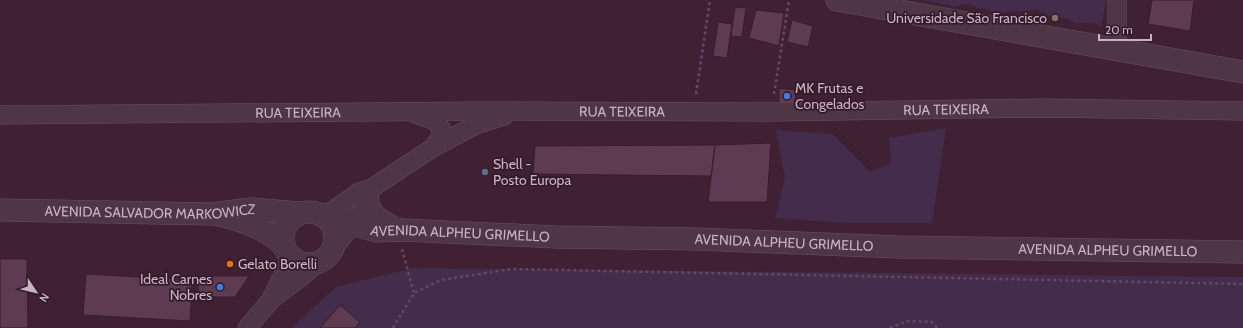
<svg xmlns="http://www.w3.org/2000/svg" width="1243" height="328" viewBox="0 0 1243 328" font-family="Cabin,sans-serif">
	<rect width="100%" height="100%" fill="#402134"/>
	<g fill="#442c4c">
		<polygon points="923,0 1106,0 1101,27 1092,23 1075,23 1068,19 1049,16 1038,10 993,13 988,10 966,4 955,7"/>
		<polygon points="946,128 932,223 846,223 775,218 785,178 776,130 832,134 870,172 891,163 889,138"/>
		<polygon points="414,268 1243,277 1243,328 292,328 336,287"/>
	</g>
	<g fill="#5e3b50" stroke="#361d2c">
		<polygon points="1152,0 1194,0 1190,31 1148,24"/>
		<polygon points="735,7 746,8 742,37 731,36"/>
		<polygon points="756,10 784,13 779,46 749,38"/>
		<polygon points="792,20 813,26 808,47 787,42"/>
		<polygon points="718,22 732,24 727,58 713,56"/>
		<polygon points="779,88 796,90 795,103 779,103"/>
		<polygon points="771,143 767,202 708,202 715,145"/>
		<polygon points="715,145 711,176 533,174 535,146"/>
		<polygon points="0,259 27,259 28,328 0,328"/>
		<polygon points="86,274 192,280 190,321 83,315"/>
		<polygon points="198,276 249,276 235,297 198,297"/>
		<polygon points="340,305 360,322 355,328 320,328"/>
	</g>
	<g fill="none" stroke-linecap="round" stroke-linejoin="round">
		<g stroke="#6a5160" stroke-width="19">
			<g id="minor">
				<polyline points="1117,49 1117,0"/>
				<polyline points="415,114 435,121 441,128 441,135 434,147"/>
				<path id="s1" d="M0,115L479,111L772,112L1043,108L1243,111"/>
				<polyline points="322,214 332,211 359,192 372,188 434,147 476,125 504,116"/>
				<polyline points="334,248 366,207 370,192"/>
				<polyline points="272,297 285,271 290,257"/>
				<polyline points="247,328 271,300 300,278 316,264"/>
			</g>
		</g>
		<g stroke="#6a5160" stroke-width="23">
			<g id="tertiary">
				<polyline points="837,0 1243,72"/>
				<path d="M368,201C369,217 386,223 398,230"/>
				<path id="s2" d="M0,210L212,214L251,209L300,213"/>
				<circle cx="309" cy="238" r="26"/>
				<path d="M219,215C242,220 268,230 284,246"/>
				<path id="s3" d="M327,218L376,231L403,230L556,237L698,239L898,247L1243,252"/>
			</g>
		</g>
		<g stroke="#624963" stroke-width="2.5" stroke-dasharray="3 3" stroke-linecap="butt">
			<polyline points="696,94 710,0"/>
			<polyline points="774,94 789,0"/>
			<polyline points="402,249 414,293"/>
			<polyline points="393,328 414,293 441,280 511,269 1243,284"/>
			<polyline points="890,328 907,321 932,322 937,328"/>
		</g>
		<use href="#minor" stroke="#4f3645" stroke-width="18"/>
		<use href="#tertiary" stroke="#4f3645" stroke-width="22"/>
	</g>
	<circle fill="#8d6e63" stroke="#341b2a" stroke-width="1.5" cx="1055" cy="18" r="4"/>
	<g fill="#3f7fe0" stroke="#341b2a" stroke-width="1.5">
		<circle cx="787" cy="96" r="4"/>
		<circle cx="220" cy="287" r="4"/>
	</g>
	<circle fill="#5c6f8a" stroke="#341b2a" stroke-width="1.5" cx="485" cy="172" r="4"/>
	<circle fill="#e8710a" stroke="#341b2a" stroke-width="1.5" cx="230" cy="264" r="4"/>
	<g text-anchor="middle" stroke-width="3.5" stroke-linejoin="round" paint-order="stroke">
		<g font-size="14" fill="#cab2c0" stroke="#341b2a" text-anchor="start">
			<text x="1047" y="23" text-anchor="end">Universidade São Francisco</text>
			<text x="795" y="93">MK Frutas e<tspan x="795" dy="16">Congelados</tspan></text>
			<text x="493" y="169">Shell -<tspan x="493" dy="16">Posto Europa</tspan></text>
			<text x="238" y="269">Gelato Borelli</text>
			<text x="212" y="284" text-anchor="end">Ideal Carnes<tspan x="212" dy="16">Nobres</tspan></text>
		</g>
		<g font-size="14" fill="#cab2c0" stroke="#341b2a">
			<text dy="5" stroke="none"><textPath href="#s1" startOffset="946">RUA TEIXEIRA</textPath></text>
			<text dy="5" stroke="none"><textPath href="#s1" startOffset="622">RUA TEIXEIRA</textPath></text>
			<text dy="5" stroke="none"><textPath href="#s1" startOffset="298">RUA TEIXEIRA</textPath></text>
			<text dy="5" stroke="none"><textPath href="#s2" startOffset="150">AVENIDA SALVADOR MARKOWICZ</textPath></text>
			<text dy="5" stroke="none"><textPath href="#s3" startOffset="135">AVENIDA ALPHEU GRIMELLO</textPath></text>
			<text dy="5" stroke="none"><textPath href="#s3" startOffset="459">AVENIDA ALPHEU GRIMELLO</textPath></text>
			<text dy="5" stroke="none"><textPath href="#s3" startOffset="783">AVENIDA ALPHEU GRIMELLO</textPath></text>
		</g>
	</g>
	<g transform="translate(36 292) rotate(125)" stroke="#341b2a" stroke-width="3" paint-order="stroke">
	<path d="M0-3L7 15L0 10L-7 15Z" fill="#cab2c0"/>
	<text y="-6" font-size="11" font-weight="bold" text-anchor="middle" fill="#cab2c0">N</text>
	</g>
	<path d="M1099 34v6h52v-6" fill="none" stroke="#cab2c0" stroke-width="2"/>
	<text x="1105" y="34" font-size="12" fill="#cab2c0" stroke="#341b2a" stroke-width="3" paint-order="stroke">20 m</text>
</svg>
